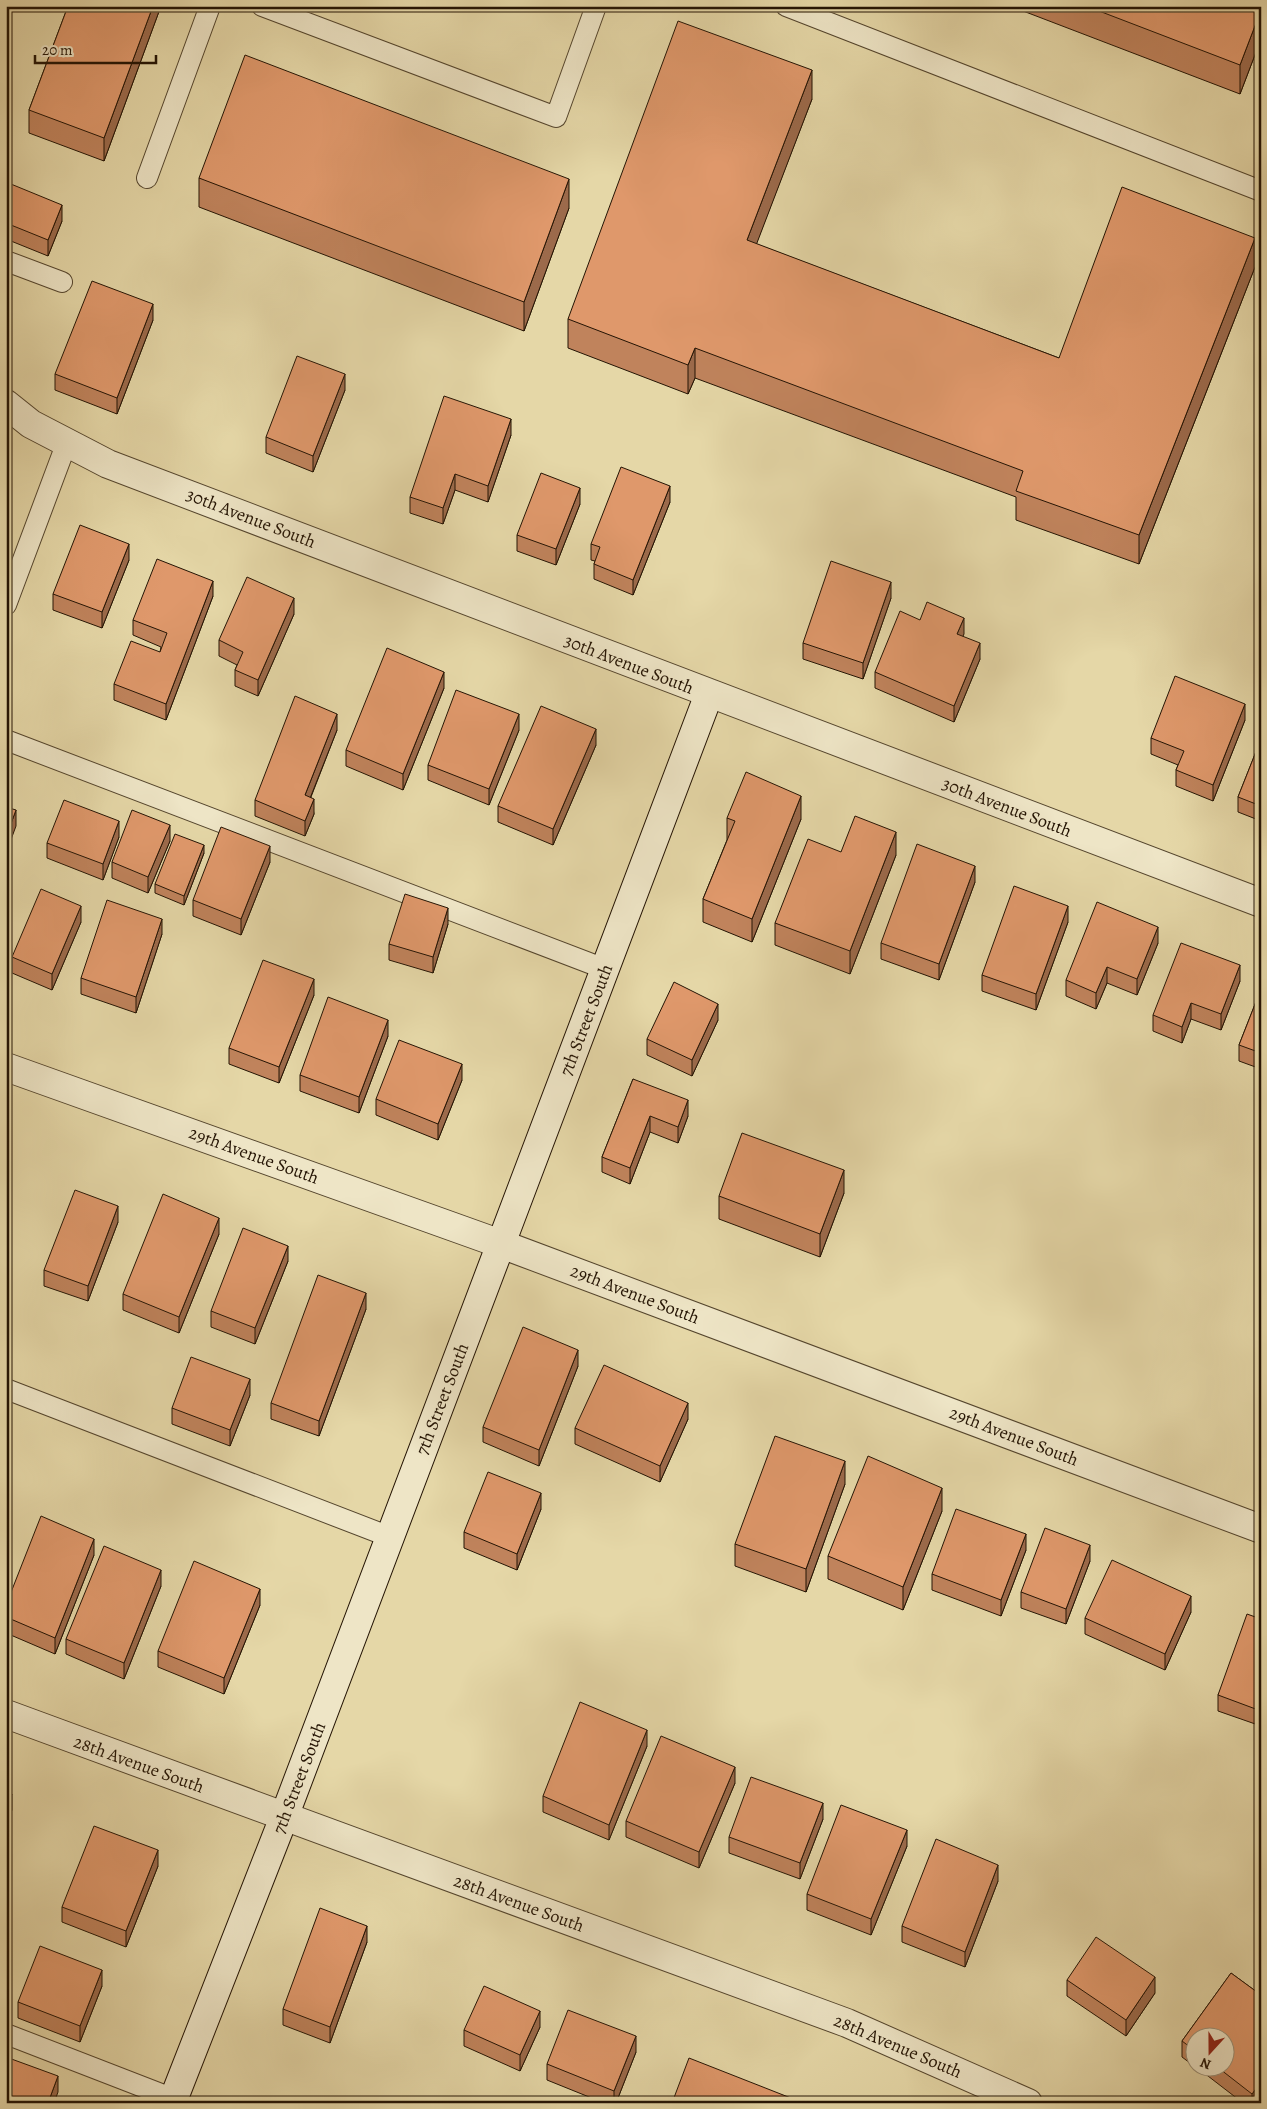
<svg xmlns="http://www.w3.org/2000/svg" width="1267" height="2109" viewBox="0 0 1267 2109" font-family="Alegreya,serif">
	<rect width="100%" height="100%" fill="#e5d7a7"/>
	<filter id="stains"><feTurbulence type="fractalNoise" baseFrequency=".004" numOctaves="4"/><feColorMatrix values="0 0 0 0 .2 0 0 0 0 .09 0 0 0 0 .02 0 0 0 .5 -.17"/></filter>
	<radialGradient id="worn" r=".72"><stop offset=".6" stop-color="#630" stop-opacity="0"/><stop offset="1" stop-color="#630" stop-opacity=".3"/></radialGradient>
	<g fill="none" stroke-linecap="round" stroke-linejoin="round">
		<g stroke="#54452d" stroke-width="22">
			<g id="lane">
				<polyline points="262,6 556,117 596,6"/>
				<polyline points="786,6 1261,191"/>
				<polyline points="147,178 210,6"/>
				<polyline points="6,261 62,282"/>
				<polyline points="6,605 67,442"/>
				<polyline points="6,740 605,969"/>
				<polyline points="6,1389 390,1537"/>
				<polyline points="6,2034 174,2099"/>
			</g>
		</g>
		<g stroke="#54452d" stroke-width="30">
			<g id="street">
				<polyline points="6,404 31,424 108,464 1261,903"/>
				<polyline points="6,1067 501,1244 1261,1529"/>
				<polyline points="6,1714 847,2023 1028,2103"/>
			</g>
		</g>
		<g stroke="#241404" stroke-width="30">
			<polyline id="secondary" points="172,2103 284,1817 709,694"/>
		</g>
		<use href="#lane" stroke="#eee5c6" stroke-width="20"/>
		<use href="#street" stroke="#eee5c6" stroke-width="28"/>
		<use href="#secondary" stroke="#eee5c6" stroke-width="28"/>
	</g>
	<g fill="#c0835c" stroke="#241404">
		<polygon points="68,6 161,6 104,161 29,133 29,110"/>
		<polygon points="1010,6 1261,6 1261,39 1240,94"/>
		<polygon points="812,99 756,244 1059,358 1255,267 1139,564 1016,520 1016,497 695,378 688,394 568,348 568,319"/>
		<polygon points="199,178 569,208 524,331 199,207"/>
		<polygon points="6,182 62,221 48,256 6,239"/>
		<polygon points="153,320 117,414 55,390 55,374"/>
		<polygon points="345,390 313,472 266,453 266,437"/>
		<polygon points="511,435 488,502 455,490 443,524 410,513 410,497"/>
		<polygon points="670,502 633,595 594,579 594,564 595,561 591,560 591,544"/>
		<polygon points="580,504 556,565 517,551 517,535"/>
		<polygon points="129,560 102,628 53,610 53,594"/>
		<polygon points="213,596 166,720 114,700 114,684 160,652 161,647 133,635 133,620"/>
		<polygon points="891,598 863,679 803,659 803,643"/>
		<polygon points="294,614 258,696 235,686 235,670 237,665 219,656 219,640"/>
		<polygon points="920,620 964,634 962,636 980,659 954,722 875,688 875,672"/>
		<polygon points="444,688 403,790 346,766 346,750"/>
		<polygon points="1245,720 1213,801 1176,786 1176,770 1178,765 1151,754 1151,738"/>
		<polygon points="337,730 311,797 314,814 305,836 255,816 255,800"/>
		<polygon points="519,730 489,805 428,780 428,765"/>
		<polygon points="1261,739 1261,821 1238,812 1238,797"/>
		<polygon points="596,745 553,845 498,822 498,806"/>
		<polygon points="727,818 801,819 752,942 703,922 703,899 727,840"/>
		<polygon points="119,837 103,880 47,858 47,843"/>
		<polygon points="170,841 148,893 112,878 112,862"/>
		<polygon points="841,852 896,855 850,974 775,945 775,923"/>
		<polygon points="204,853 184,905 155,893 155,884"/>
		<polygon points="270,862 241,935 193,916 193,900"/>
		<polygon points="975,882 939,980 881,959 881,943"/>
		<polygon points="81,922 52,990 12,973 12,957"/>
		<polygon points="1068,922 1036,1010 982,991 982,975"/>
		<polygon points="448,924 433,973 389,960 389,944"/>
		<polygon points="162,934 136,1013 81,994 81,978"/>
		<polygon points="1158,943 1137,995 1107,983 1096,1009 1066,996 1066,980"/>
		<polygon points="1240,981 1221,1030 1191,1019 1182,1043 1153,1031 1153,1015"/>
		<polygon points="1261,989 1261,1069 1239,1061 1239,1045"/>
		<polygon points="314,995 279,1083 229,1064 229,1048"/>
		<polygon points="718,1020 692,1076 647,1055 647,1039"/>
		<polygon points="388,1036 359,1113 300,1091 300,1075"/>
		<polygon points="633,1079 688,1116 678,1143 650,1132 630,1184 602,1172 602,1157"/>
		<polygon points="462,1080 438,1140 376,1115 376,1099"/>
		<polygon points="844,1193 820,1257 719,1219 719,1196"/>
		<polygon points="118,1222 88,1301 44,1286 44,1270"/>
		<polygon points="219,1234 179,1333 123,1310 123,1294"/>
		<polygon points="288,1261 255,1344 211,1327 211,1311"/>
		<polygon points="366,1309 319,1436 271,1419 271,1403"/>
		<polygon points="578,1366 539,1466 483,1442 483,1427"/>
		<polygon points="250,1395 230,1446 172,1424 172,1408"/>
		<polygon points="688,1419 660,1482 575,1444 575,1428"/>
		<polygon points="845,1484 806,1592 735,1566 735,1544"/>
		<polygon points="541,1509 517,1570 464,1548 464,1532"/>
		<polygon points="942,1511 903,1610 828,1579 828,1556"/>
		<polygon points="1026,1550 1001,1616 932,1590 932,1574"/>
		<polygon points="94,1555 55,1654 6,1633 6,1605"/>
		<polygon points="1090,1561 1066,1624 1021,1608 1021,1592"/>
		<polygon points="161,1586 124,1679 66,1654 66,1639"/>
		<polygon points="260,1605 224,1694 158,1667 158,1651"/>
		<polygon points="1191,1612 1165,1670 1085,1634 1085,1618"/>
		<polygon points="1261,1619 1261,1726 1218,1711 1218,1695"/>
		<polygon points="647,1746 609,1840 543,1812 543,1796"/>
		<polygon points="735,1783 699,1868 626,1837 626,1821"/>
		<polygon points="823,1819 800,1879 729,1853 729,1837"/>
		<polygon points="907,1846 871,1935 807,1910 807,1894"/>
		<polygon points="158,1866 126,1947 62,1922 62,1907"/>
		<polygon points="998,1881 965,1967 902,1942 902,1926"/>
		<polygon points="367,1942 330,2043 283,2025 283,2009"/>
		<polygon points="1231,1973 1261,1995 1261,2098 1258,2103 1243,2103 1195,2066 1224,2066 1224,2036 1194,2036 1194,2066 1182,2057 1182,2041"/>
		<polygon points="1067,1980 1155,1993 1126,2036 1067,1996"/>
		<polygon points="102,1986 80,2042 18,2018 18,2002"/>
		<polygon points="540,2027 520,2071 464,2046 464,2030"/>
		<polygon points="636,2052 616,2103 604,2103 547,2080 547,2064"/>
	</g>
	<g fill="#9c6a4b" stroke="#241404">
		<polygon points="153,6 161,6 104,161 104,138"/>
		<polygon points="1261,10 1261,39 1240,94 1240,65"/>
		<polygon points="812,70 812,99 747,269 747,240"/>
		<polygon points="569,179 569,208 524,331 524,302"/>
		<polygon points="62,205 62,221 48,256 48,240"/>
		<polygon points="1255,238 1255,267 1139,564 1139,535"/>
		<polygon points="153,304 153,320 117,414 117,398"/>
		<polygon points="695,348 695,378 688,394 688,365"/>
		<polygon points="345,374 345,390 313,472 313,456"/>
		<polygon points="511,419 511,435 488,502 488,486"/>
		<polygon points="455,474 455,490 443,524 443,508"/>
		<polygon points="670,486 670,502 633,595 633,580"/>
		<polygon points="580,488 580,504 556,565 556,549"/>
		<polygon points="129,544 129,560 102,628 102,612"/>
		<polygon points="213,581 213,596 166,720 166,704"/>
		<polygon points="891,582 891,598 863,679 863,663"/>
		<polygon points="294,598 294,614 258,696 258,680"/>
		<polygon points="964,618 964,634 957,650 957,634"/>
		<polygon points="980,643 980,659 954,722 954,706"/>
		<polygon points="444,672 444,688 403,790 403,774"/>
		<polygon points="1245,704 1245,720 1213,801 1213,785"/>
		<polygon points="337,714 337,730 305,811 305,795"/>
		<polygon points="519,714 519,730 489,805 489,789"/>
		<polygon points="596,729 596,745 553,845 553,829"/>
		<polygon points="801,796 801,819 752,942 752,919"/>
		<polygon points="314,799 314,814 305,836 305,821"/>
		<polygon points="16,810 16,826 6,853 6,837"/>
		<polygon points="119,821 119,837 103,880 103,864"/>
		<polygon points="170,825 170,841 148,893 148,877"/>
		<polygon points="896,832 896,855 850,974 850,951"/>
		<polygon points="204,845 204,853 184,905 184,896"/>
		<polygon points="270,846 270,862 241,935 241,919"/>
		<polygon points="975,866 975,882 939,980 939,964"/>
		<polygon points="81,906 81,922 52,990 52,974"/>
		<polygon points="1068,906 1068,922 1036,1010 1036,994"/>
		<polygon points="448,908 448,924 433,973 433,957"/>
		<polygon points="162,919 162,934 136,1013 136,997"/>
		<polygon points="1158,927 1158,943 1137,995 1137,979"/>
		<polygon points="1240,965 1240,981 1221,1030 1221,1014"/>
		<polygon points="1107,967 1107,983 1096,1009 1096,993"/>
		<polygon points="314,979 314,995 279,1083 279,1067"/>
		<polygon points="1191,1003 1191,1019 1182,1043 1182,1027"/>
		<polygon points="718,1004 718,1020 692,1076 692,1060"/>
		<polygon points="388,1020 388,1036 359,1113 359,1097"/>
		<polygon points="462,1064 462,1080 438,1140 438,1124"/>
		<polygon points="688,1100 688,1116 678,1143 678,1127"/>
		<polygon points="650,1116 650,1132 630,1184 630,1168"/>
		<polygon points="844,1170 844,1193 820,1257 820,1234"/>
		<polygon points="118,1206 118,1222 88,1301 88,1286"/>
		<polygon points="219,1218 219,1234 179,1333 179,1317"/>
		<polygon points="288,1246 288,1261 255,1344 255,1328"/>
		<polygon points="366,1293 366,1309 319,1436 319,1421"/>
		<polygon points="578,1350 578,1366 539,1466 539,1450"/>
		<polygon points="250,1379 250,1395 230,1446 230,1430"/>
		<polygon points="688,1403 688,1419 660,1482 660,1466"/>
		<polygon points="845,1461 845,1484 806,1592 806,1569"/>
		<polygon points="942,1488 942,1511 903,1610 903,1587"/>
		<polygon points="541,1493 541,1509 517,1570 517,1554"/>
		<polygon points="1026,1534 1026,1550 1001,1616 1001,1600"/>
		<polygon points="94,1539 94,1555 55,1654 55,1638"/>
		<polygon points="1090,1545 1090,1561 1066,1624 1066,1609"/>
		<polygon points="161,1570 161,1586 124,1679 124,1663"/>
		<polygon points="260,1589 260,1605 224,1694 224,1678"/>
		<polygon points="1191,1596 1191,1612 1165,1670 1165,1654"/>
		<polygon points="647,1730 647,1746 609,1840 609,1825"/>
		<polygon points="735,1767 735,1783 699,1868 699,1852"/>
		<polygon points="12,1794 12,1810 6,1825 6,1809"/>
		<polygon points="823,1803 823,1819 800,1879 800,1863"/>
		<polygon points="907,1830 907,1846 871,1935 871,1919"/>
		<polygon points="158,1850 158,1866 126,1947 126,1931"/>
		<polygon points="998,1865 998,1881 965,1967 965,1952"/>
		<polygon points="367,1926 367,1942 330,2043 330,2027"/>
		<polygon points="102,1970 102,1986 80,2042 80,2026"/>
		<polygon points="1155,1977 1155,1993 1126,2036 1126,2020"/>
		<polygon points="540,2011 540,2027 520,2071 520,2055"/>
		<polygon points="636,2036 636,2052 616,2103 614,2103 614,2091"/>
		<polygon points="58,2076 58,2092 54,2103 48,2103"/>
		<polygon points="1261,2082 1261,2098 1258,2103 1252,2103 1252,2094"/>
	</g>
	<g fill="#df986b" stroke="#241404">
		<polygon points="68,6 153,6 104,138 29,110"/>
		<polygon points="1086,6 1261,6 1261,10 1240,65"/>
		<polygon points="678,21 812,70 747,240 1059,358 1122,187 1255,238 1139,535 1016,491 1023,471 695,348 688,365 568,319"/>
		<polygon points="245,55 569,179 524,302 199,178"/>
		<polygon points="6,182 62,205 48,240 6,223"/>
		<polygon points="92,281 153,304 117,398 55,374"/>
		<polygon points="297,356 345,374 313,456 266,437"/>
		<polygon points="444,396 511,419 488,486 455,474 443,508 410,497"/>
		<polygon points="621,467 670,486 633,580 594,564 600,547 591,544"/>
		<polygon points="541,473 580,488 556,549 517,535"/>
		<polygon points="80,525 129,544 102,612 53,594"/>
		<polygon points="157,559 213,581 166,704 114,684 131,641 160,652 167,633 133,620"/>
		<polygon points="831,561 891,582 863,663 803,643"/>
		<polygon points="247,577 294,598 258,680 235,670 243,652 219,640"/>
		<polygon points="927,602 964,618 957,634 980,643 954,706 875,672 900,611 920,620"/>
		<polygon points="387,648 444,672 403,774 346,750"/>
		<polygon points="1175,676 1245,704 1213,785 1176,770 1184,751 1151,738"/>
		<polygon points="456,690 519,714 489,789 428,765"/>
		<polygon points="295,696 337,714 305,795 314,799 305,821 255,800"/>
		<polygon points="541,706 596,729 553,829 498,806"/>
		<polygon points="1261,739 1261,806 1238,797"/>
		<polygon points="746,772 801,796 752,919 703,899 735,821 727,818"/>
		<polygon points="64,800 119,821 103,864 47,843"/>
		<polygon points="6,807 16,810 6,837"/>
		<polygon points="132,810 170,825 148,877 112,862"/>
		<polygon points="855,816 896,832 850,951 775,923 808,839 841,852"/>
		<polygon points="221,827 270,846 241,919 193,900"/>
		<polygon points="175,834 204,845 184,896 155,884"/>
		<polygon points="917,844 975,866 939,964 881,943"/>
		<polygon points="1014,886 1068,906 1036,994 982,975"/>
		<polygon points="41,889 81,906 52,974 12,957"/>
		<polygon points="405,894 448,908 433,957 389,944"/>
		<polygon points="107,900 162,919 136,997 81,978"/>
		<polygon points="1097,902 1158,927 1137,979 1107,967 1096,993 1066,980"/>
		<polygon points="1181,943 1240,965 1221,1014 1191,1003 1182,1027 1153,1015"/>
		<polygon points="263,960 314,979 279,1067 229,1048"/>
		<polygon points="674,982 718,1004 692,1060 647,1039"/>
		<polygon points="1261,989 1261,1053 1239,1045"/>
		<polygon points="328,997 388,1020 359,1097 300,1075"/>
		<polygon points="399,1040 462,1064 438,1124 376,1099"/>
		<polygon points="633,1079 688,1100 678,1127 650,1116 630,1168 602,1157"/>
		<polygon points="742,1133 844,1170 820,1234 719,1196"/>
		<polygon points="75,1190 118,1206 88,1286 44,1270"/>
		<polygon points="163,1194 219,1218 179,1317 123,1294"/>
		<polygon points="243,1228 288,1246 255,1328 211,1311"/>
		<polygon points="318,1275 366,1293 319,1421 271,1403"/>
		<polygon points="523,1327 578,1350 539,1450 483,1427"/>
		<polygon points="191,1357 250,1379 230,1430 172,1408"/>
		<polygon points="604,1365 688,1403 660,1466 575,1428"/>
		<polygon points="775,1436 845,1461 806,1569 735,1544"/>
		<polygon points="868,1456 942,1488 903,1587 828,1556"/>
		<polygon points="488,1472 541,1493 517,1554 464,1532"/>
		<polygon points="956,1509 1026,1534 1001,1600 932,1574"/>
		<polygon points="41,1516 94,1539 55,1638 6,1617 6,1605"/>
		<polygon points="1045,1528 1090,1545 1066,1609 1021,1592"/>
		<polygon points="104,1546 161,1570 124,1663 66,1639"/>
		<polygon points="1112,1560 1191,1596 1165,1654 1085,1618"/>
		<polygon points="194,1561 260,1589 224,1678 158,1651"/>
		<polygon points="1247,1614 1261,1619 1261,1711 1218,1695"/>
		<polygon points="580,1702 647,1730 609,1825 543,1796"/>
		<polygon points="661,1736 735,1767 699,1852 626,1821"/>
		<polygon points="751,1777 823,1803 800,1863 729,1837"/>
		<polygon points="6,1791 12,1794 6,1809"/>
		<polygon points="841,1805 907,1830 871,1919 807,1894"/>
		<polygon points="94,1826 158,1850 126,1931 62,1907"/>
		<polygon points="936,1839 998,1865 965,1952 902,1926"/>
		<polygon points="320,1908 367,1926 330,2027 283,2009"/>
		<polygon points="1096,1937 1155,1977 1126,2020 1067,1980"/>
		<polygon points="40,1946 102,1970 80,2026 18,2002"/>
		<polygon points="1231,1973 1261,1995 1261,2082 1252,2094 1216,2066 1224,2066 1224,2036 1194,2036 1194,2050 1182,2041"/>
		<polygon points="484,1986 540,2011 520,2055 464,2030"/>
		<polygon points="568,2010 636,2036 614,2091 547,2064"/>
		<polygon points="6,2057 58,2076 48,2103 6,2103"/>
		<polygon points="689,2058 801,2102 801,2103 672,2103"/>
	</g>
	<g text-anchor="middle" stroke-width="4" stroke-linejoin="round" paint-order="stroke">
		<g font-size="18" fill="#241404" stroke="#eee5c6">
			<text transform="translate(251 518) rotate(21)" y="6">30th Avenue South</text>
			<text transform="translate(629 664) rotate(21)" y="6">30th Avenue South</text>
			<text transform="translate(1007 807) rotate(21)" y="6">30th Avenue South</text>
			<text transform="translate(586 1020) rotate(-69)" y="6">7th Street South</text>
			<text transform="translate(254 1155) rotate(20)" y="6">29th Avenue South</text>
			<text transform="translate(635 1294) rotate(21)" y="6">29th Avenue South</text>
			<text transform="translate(442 1399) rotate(-69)" y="6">7th Street South</text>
			<text transform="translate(1014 1436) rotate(21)" y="6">29th Avenue South</text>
			<text transform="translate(139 1764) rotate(20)" y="6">28th Avenue South</text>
			<text transform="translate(299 1778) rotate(-69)" y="6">7th Street South</text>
			<text transform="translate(519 1903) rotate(20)" y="6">28th Avenue South</text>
			<text transform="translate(898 2046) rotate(23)" y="6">28th Avenue South</text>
		</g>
	</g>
	<rect width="1267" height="2109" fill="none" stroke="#e5d7a7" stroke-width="25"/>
	<rect x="8" y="8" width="1252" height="2094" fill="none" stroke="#241404" stroke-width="2.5"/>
	<rect x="12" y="12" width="1242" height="2084" fill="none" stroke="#241404"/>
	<g transform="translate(1210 2052) rotate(201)"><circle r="24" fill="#eee5c6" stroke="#9d9178"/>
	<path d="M0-4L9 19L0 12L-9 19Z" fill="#8f2418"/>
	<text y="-8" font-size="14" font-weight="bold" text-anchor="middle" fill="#241404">N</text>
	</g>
	<path d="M35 55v8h121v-8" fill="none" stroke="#241404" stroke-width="2.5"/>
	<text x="42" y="55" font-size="15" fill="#241404" stroke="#eee5c6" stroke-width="4" paint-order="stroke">20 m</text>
	<rect width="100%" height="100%" filter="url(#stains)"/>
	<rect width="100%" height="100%" fill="url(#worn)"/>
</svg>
